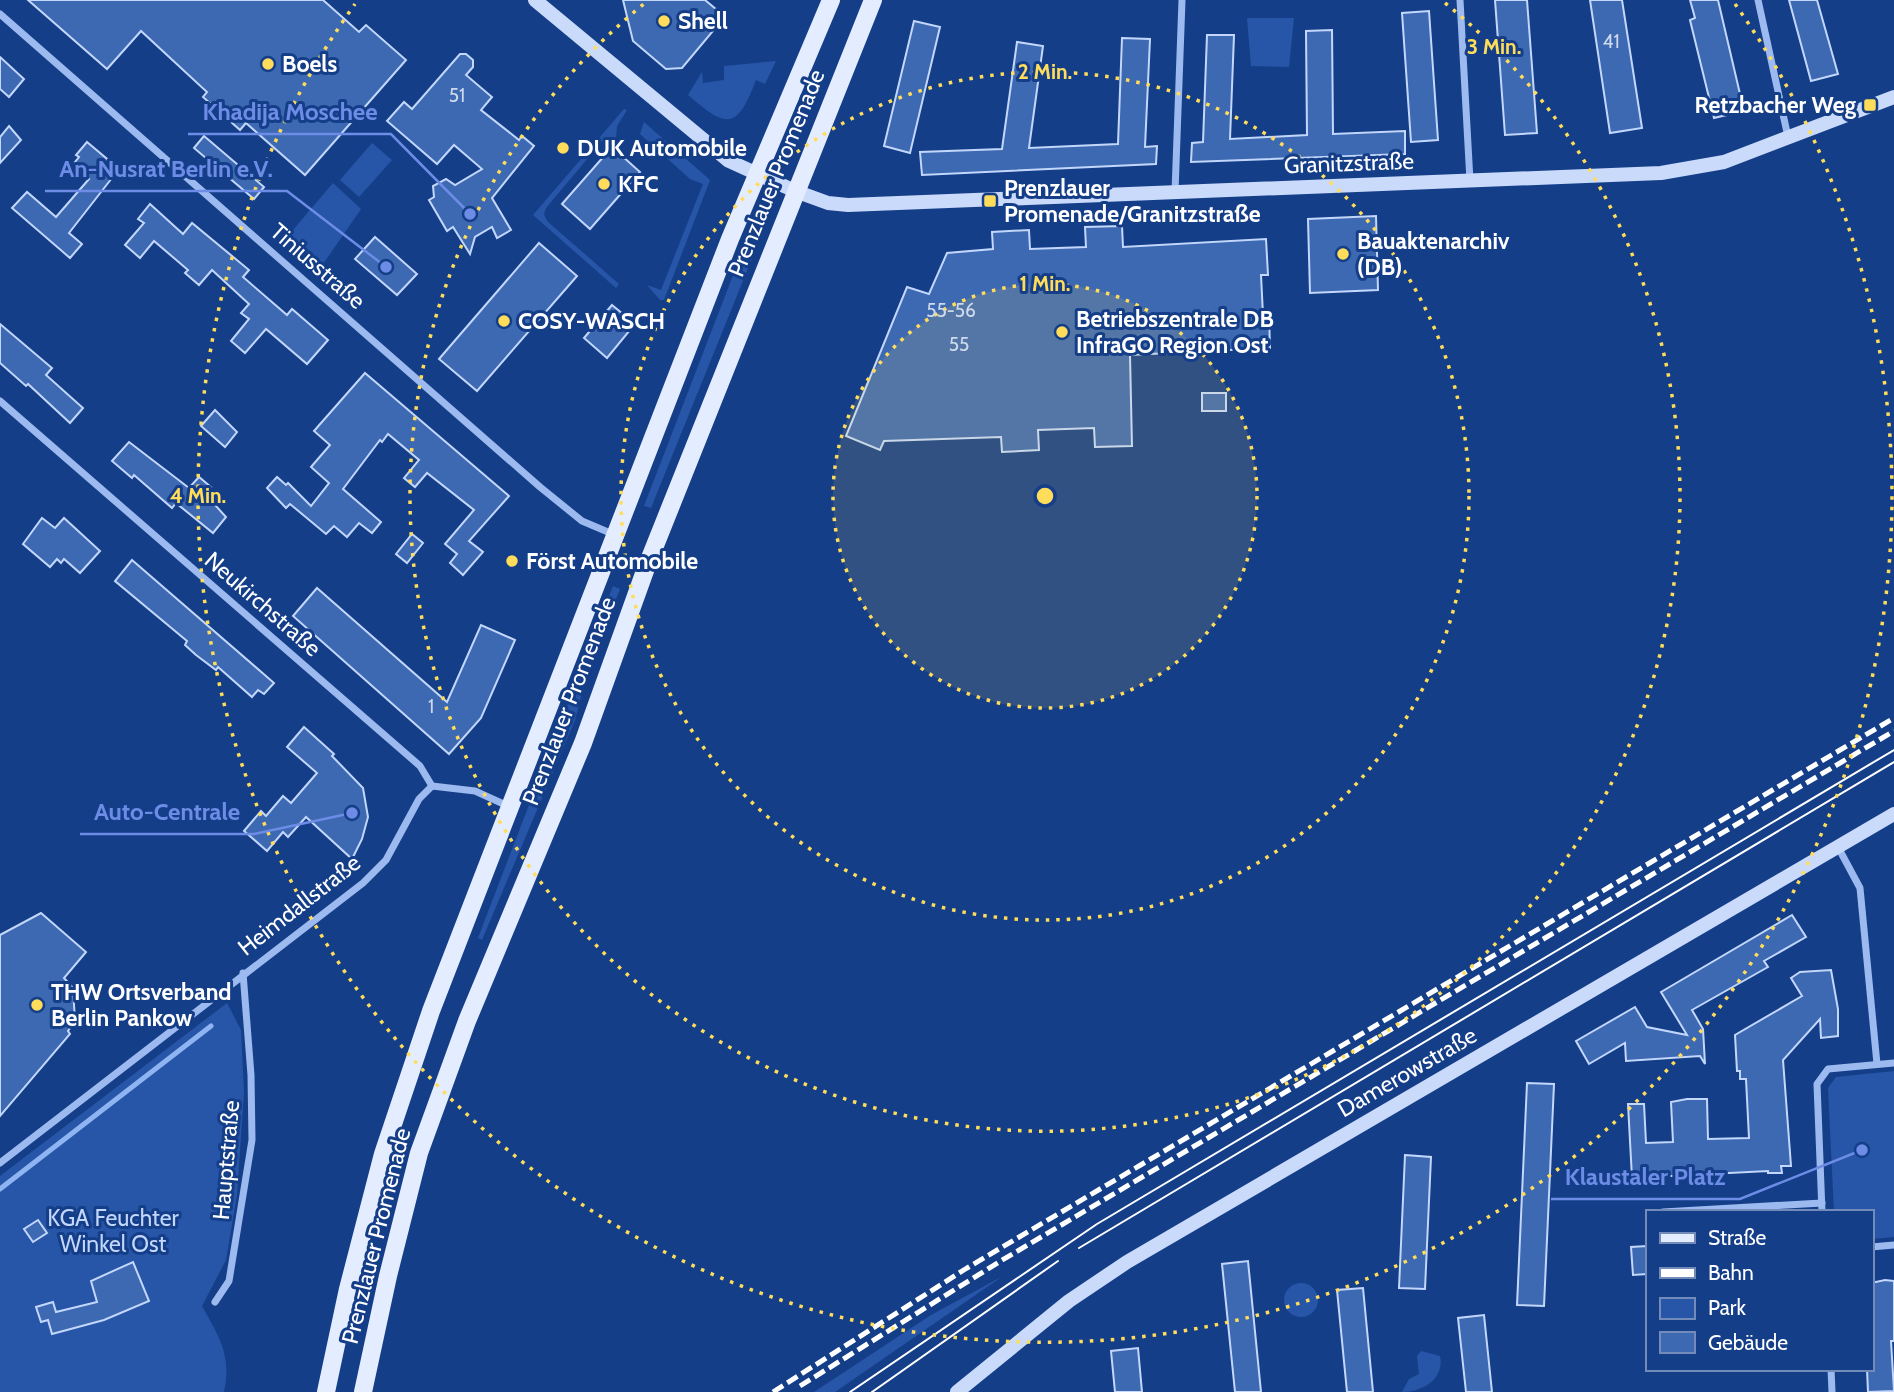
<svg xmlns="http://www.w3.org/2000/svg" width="1894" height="1392" viewBox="0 0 1894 1392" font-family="Cabin,sans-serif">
	<rect width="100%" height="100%" fill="#153e89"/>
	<g fill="#2756a8">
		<polygon points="1247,18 1294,18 1289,67 1251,66"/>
		<path d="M776,61L765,84L756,80C737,130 727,129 688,95L702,72L703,83L724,80V66Z"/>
		<polygon points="624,109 627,110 617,126 616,138 607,137 603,140 546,208 544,214 547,221 619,284 616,288 533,215"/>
		<polygon points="644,122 710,180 664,300 660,300 647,285 661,290 703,184 690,179 640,134"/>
		<polygon points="372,143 392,160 359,197 340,180"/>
		<polygon points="333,183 361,209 321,267 287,237"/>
		<polygon points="742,252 753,256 651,508 644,506"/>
		<polygon points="613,586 620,589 588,670 575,720 482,940 478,938"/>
		<path d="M227,1003L241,1030L244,1092L237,1195L226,1260L202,1306C219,1337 232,1355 224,1392H0V1176Z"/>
		<polygon points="1894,1071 1894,1237 1871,1239 1871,1212 1834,1212 1828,1088 1836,1077"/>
		<polygon points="1003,1276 835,1392 814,1392 931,1315"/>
		<circle cx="1301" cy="1300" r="17"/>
		<path d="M1421,1351L1440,1356C1445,1379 1422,1392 1402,1392L1409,1379L1419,1374L1417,1356Z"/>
	</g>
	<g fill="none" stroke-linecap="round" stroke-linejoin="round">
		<polyline stroke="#8eb4f2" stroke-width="5" points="0,1189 211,1026"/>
	</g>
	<g fill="#3d68b2" stroke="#c2d7fb" stroke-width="2">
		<polygon points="28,0 323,0 359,32 366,25 406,60 305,175 246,123 240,130 203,97 207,92 141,31 107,69"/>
		<polygon points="623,0 705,0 717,10 718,25 682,68 666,69 633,41"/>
		<polygon points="1495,0 1527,0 1537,133 1505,135"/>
		<polygon points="1590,0 1622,0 1642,128 1610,133"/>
		<polygon points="1690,0 1718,0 1744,111 1714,118 1690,20 1695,18"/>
		<polygon points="1789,0 1817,0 1838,74 1811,81"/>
		<polygon points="1429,11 1438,140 1411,142 1402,13"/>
		<polygon points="914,21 940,27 910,153 884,146"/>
		<polygon points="1332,30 1333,134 1405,131 1405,154 1191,162 1192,143 1203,142 1207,35 1234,35 1230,139 1307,135 1306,31"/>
		<polygon points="1122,38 1150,39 1145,147 1157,146 1156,164 922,175 920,152 1002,149 1017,42 1043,46 1029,148 1118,144"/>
		<polygon points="460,54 466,54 473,60 473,67 466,75 492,97 481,110 519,140 522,136 534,146 492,198 511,230 497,238 492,227 475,237 470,254 453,227 447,231 429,200 434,197 433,186 446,179 455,185 482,169 454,145 437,164 387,121 404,102 412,109"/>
		<polygon points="0,57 24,79 9,97 0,89"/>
		<polygon points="9,126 21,140 0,163 0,137"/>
		<polygon points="204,136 264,187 254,199 194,148"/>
		<polygon points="87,142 119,169 69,233 82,244 70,258 12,208 27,192 56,217 89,179 82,173 85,170 75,162 79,157 76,155"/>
		<polygon points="612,147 640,172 590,229 562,204"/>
		<polygon points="150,204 183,234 192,223 249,270 243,277 287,315 292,309 328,340 307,364 266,329 245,353 231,341 249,319 241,313 249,304 212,270 199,285 185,273 188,270 154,241 140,258 125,245 144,223 138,219"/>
		<polygon points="1376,216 1378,290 1310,293 1308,219"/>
		<polygon points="1122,226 1123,247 1266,239 1268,275 1261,275 1263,315 1269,314 1270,348 1130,355 1132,446 1095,447 1094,428 1038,430 1039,450 1002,452 1001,437 884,441 880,450 846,436 907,287 929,294 947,253 993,249 992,232 1029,230 1030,249 1086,247 1085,227"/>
		<polygon points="375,237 417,274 397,295 355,259"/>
		<polygon points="539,243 577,276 477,391 439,359"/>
		<polygon points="612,305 635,324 607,358 584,338"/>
		<polygon points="0,324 52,368 46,375 83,408 70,423 28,384 26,386 0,363"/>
		<polygon points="365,373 509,496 469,541 483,552 463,575 450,563 457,554 445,544 474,510 427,473 415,487 404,478 419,460 388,434 382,442 380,440 343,489 381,522 372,533 359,523 347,537 334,526 326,534 290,504 286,508 267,488 277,477 286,485 288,483 311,506 329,483 311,467 330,445 314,431"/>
		<rect x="1202" y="393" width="24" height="18"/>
		<polygon points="215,410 237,432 225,447 201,426"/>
		<polygon points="129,442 189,488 199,477 211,487 205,494 226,517 213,533 176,503 172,508 134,475 132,478 112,461"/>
		<polygon points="42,518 55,528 64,518 100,551 80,573 64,559 61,563 57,559 50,567 23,544"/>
		<polygon points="412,534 423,543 407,563 396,554"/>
		<polygon points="132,560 274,683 264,694 258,690 252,697 218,667 216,670 196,655 185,645 187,641 115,581"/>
		<polygon points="317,588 447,702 481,625 515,640 481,718 449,754 293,616"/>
		<polygon points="304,727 334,754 332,756 363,788 368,817 362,839 352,859 306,817 288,837 283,832 267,851 244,831 261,811 266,816 283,796 291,803 317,773 287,747"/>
		<polygon points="41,913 86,952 64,978 73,988 75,1021 68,1031 70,1034 0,1116 0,935"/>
		<polygon points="1792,915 1806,937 1764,961 1768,967 1692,1010 1703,1029 1705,1064 1700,1056 1626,1061 1625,1043 1589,1064 1576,1041 1635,1007 1647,1027 1687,1035 1661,992"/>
		<polygon points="1831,970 1838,1009 1838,1036 1821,1038 1820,1019 1783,1060 1791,1166 1781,1166 1782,1173 1768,1173 1768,1171 1632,1178 1628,1104 1644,1104 1646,1143 1673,1142 1671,1102 1687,1099 1707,1099 1708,1139 1749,1138 1746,1079 1740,1079 1740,1071 1737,1071 1735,1035 1802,996 1791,978 1800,972"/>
		<polygon points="1527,1083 1554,1084 1544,1306 1517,1305"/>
		<polygon points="1405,1155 1431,1157 1425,1289 1399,1288"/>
		<polygon points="38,1220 47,1233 33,1242 24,1229"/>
		<polygon points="1647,1246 1647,1274 1633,1275 1631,1247"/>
		<polygon points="1248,1261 1261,1392 1235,1392 1222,1264"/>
		<polygon points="133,1262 149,1301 104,1320 52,1334 48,1320 41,1322 36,1307 53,1302 56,1312 97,1302 91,1281"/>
		<polygon points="1885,1280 1894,1281 1894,1341 1891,1341 1894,1391 1868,1392 1867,1369 1871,1369 1871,1283"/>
		<polygon points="1363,1288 1373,1392 1347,1392 1337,1290"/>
		<polygon points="1484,1315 1492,1392 1466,1392 1458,1318"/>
		<polygon points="1138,1348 1142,1392 1115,1392 1111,1351"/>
	</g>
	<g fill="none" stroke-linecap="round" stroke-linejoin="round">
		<g stroke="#9cbaef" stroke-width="7">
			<polyline points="1460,0 1470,181"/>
			<polyline points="1758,0 1788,137"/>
			<polyline points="0,14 540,487 582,521 615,535"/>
			<polyline points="1175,192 1182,0"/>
			<polyline points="0,401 420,766 432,786"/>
			<polyline points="432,786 475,791 508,806"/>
			<polyline points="1838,847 1860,888 1877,1064"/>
			<polyline points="0,1163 363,883 386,860 419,799 432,786"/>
			<polyline points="1663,1212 1822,1203"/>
			<polyline points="1822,1212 1817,1084 1828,1069 1894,1063"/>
			<polyline points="1871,1247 1894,1245"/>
			<polyline points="215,1302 229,1281 252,1140 251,1075 243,973"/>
			<polyline points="1831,1369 1832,1392"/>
		</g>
		<g stroke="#c9dafa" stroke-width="14">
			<polyline points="535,0 729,161 795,191 828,203 848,205 1661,173 1724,162 1894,97"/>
			<polyline points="957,1392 1069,1301 1127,1262 1894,814"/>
		</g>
		<g stroke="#e4ecff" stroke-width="18">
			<polyline points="326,1392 348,1289 383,1154 431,1011 730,239 831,0"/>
			<polyline points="363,1392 388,1276 419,1153 467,1021 583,743 646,568 873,0"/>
		</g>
		<g stroke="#fff" stroke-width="2">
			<polyline points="1079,1248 1894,762"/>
			<polyline points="850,1392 1097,1224 1894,750"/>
			<polyline points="872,1392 1058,1261"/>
		</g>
		<g stroke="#fff" stroke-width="5" stroke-dasharray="12 5" stroke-linecap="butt">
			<polyline points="800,1386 999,1262 1894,731"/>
			<polyline points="773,1392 967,1268 1894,718"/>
		</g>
	</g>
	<circle cx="1045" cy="496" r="212" fill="#ffdd5a" fill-opacity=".12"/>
	<g fill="none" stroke="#ffdd5a" stroke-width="3.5" stroke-dasharray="3.5 7">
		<circle cx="1045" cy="496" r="212"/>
		<circle cx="1045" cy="496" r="424"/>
		<path d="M1445 3A635 635 0 1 1 645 3"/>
		<path d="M1735 4A847 847 0 1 1 355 4"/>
	</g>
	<g fill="#ffdd5a" stroke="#153e89" stroke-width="2.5">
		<circle cx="664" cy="21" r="7"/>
		<circle cx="268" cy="64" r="7"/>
		<rect x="1863" y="98" width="14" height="14" rx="3.5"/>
		<circle cx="563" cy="148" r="7"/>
		<circle cx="604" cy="184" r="7"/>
		<rect x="983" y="194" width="14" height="14" rx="3.5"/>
		<circle cx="1343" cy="254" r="7"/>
		<circle cx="504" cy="321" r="7"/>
		<circle cx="1062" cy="332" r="7"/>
		<circle cx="512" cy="561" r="7"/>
		<circle cx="37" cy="1005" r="7"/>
	</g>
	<g text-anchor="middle" stroke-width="6" stroke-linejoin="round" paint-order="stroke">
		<g font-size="19" fill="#ced9ec">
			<text x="1611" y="48">41</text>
			<text x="457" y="102">51</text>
			<text x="951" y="317">55-56</text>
			<text x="959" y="351">55</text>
			<text x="431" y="713">1</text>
		</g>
		<g font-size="23" font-weight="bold" fill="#fff" stroke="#153e89" text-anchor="start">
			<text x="678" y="29">Shell</text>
			<text x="282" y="72">Boels</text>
			<text x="1856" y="113" text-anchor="end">Retzbacher Weg</text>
			<text x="577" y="156">DUK Automobile</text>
			<text x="618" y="192">KFC</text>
			<text x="1004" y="196">Prenzlauer<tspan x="1004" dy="26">Promenade/Granitzstraße</tspan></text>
			<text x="1357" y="249">Bauaktenarchiv<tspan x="1357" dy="26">(DB)</tspan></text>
			<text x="1076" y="327">Betriebszentrale DB<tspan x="1076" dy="26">InfraGO Region Ost</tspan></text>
			<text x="518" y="329">COSY-WASCH</text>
			<text x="526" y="569">Först Automobile</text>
			<text x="51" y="1000">THW Ortsverband<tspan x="51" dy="26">Berlin Pankow</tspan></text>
		</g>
		<g font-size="23" fill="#fff" stroke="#153e89">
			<text transform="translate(1349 163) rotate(-2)" y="8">Granitzstraße</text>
			<text transform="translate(776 173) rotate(-68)" y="8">Prenzlauer Promenade</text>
			<text transform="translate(318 266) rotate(41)" y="8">Tiniusstraße</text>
			<text transform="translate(263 604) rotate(41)" y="8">Neukirchstraße</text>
			<text transform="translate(569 701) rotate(-69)" y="8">Prenzlauer Promenade</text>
			<text transform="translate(299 905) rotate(-38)" y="8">Heimdallstraße</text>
			<text transform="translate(1407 1072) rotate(-30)" y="8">Damerowstraße</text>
			<text transform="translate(226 1160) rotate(-85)" y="8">Hauptstraße</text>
			<text transform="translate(376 1236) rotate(-76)" y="8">Prenzlauer Promenade</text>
		</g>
		<g font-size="23" fill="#c2d7fb" stroke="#153e89">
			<text x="113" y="1226">KGA Feuchter<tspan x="113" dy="26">Winkel Ost</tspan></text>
		</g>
	</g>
	<circle cx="1045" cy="496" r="10" fill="#ffdd5a" stroke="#153e89" stroke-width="3.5"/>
	<g font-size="21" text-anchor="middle" font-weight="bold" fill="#ffdd5a" stroke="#153e89" stroke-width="6" stroke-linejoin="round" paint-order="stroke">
		<text x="1494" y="54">3 Min.</text>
		<text x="1045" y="79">2 Min.</text>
		<text x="1045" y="291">1 Min.</text>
		<text x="198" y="503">4 Min.</text>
	</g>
	<path fill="none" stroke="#6c8ce6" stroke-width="2.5" d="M470 214L391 134H188M386 267L287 191H45M352 813L254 834H80M1862 1150L1740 1199H1551"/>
	<g fill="#6c8ce6" stroke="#153e89" stroke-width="2.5">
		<circle cx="470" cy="214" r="7"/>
		<circle cx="386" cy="267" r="7"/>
		<circle cx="352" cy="813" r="7"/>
		<circle cx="1862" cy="1150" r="7"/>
	</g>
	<g font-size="24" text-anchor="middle" font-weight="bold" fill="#6c8ce6" stroke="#153e89" stroke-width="6" stroke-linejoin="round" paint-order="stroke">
		<text x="290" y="120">Khadija Moschee</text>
		<text x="166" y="177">An-Nusrat Berlin e.V.</text>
		<text x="167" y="820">Auto-Centrale</text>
		<text x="1645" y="1185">Klaustaler Platz</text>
	</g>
	<rect x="1646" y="1210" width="228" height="161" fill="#153e89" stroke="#738bb8" stroke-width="2"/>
	<rect x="1660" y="1233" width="35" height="10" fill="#e4ecff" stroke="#738bb8" stroke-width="2"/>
	<text x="1708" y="1245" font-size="21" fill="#ffffff">Straße</text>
	<rect x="1660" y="1268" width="35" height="10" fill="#ffffff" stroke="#738bb8" stroke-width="2"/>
	<text x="1708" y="1280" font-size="21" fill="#ffffff">Bahn</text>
	<rect x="1660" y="1298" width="35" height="21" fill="#2756a8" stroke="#738bb8" stroke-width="2"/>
	<text x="1708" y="1315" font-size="21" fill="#ffffff">Park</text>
	<rect x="1660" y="1332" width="35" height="21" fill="#3d68b2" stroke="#738bb8" stroke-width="2"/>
	<text x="1708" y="1350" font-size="21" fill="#ffffff">Gebäude</text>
</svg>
